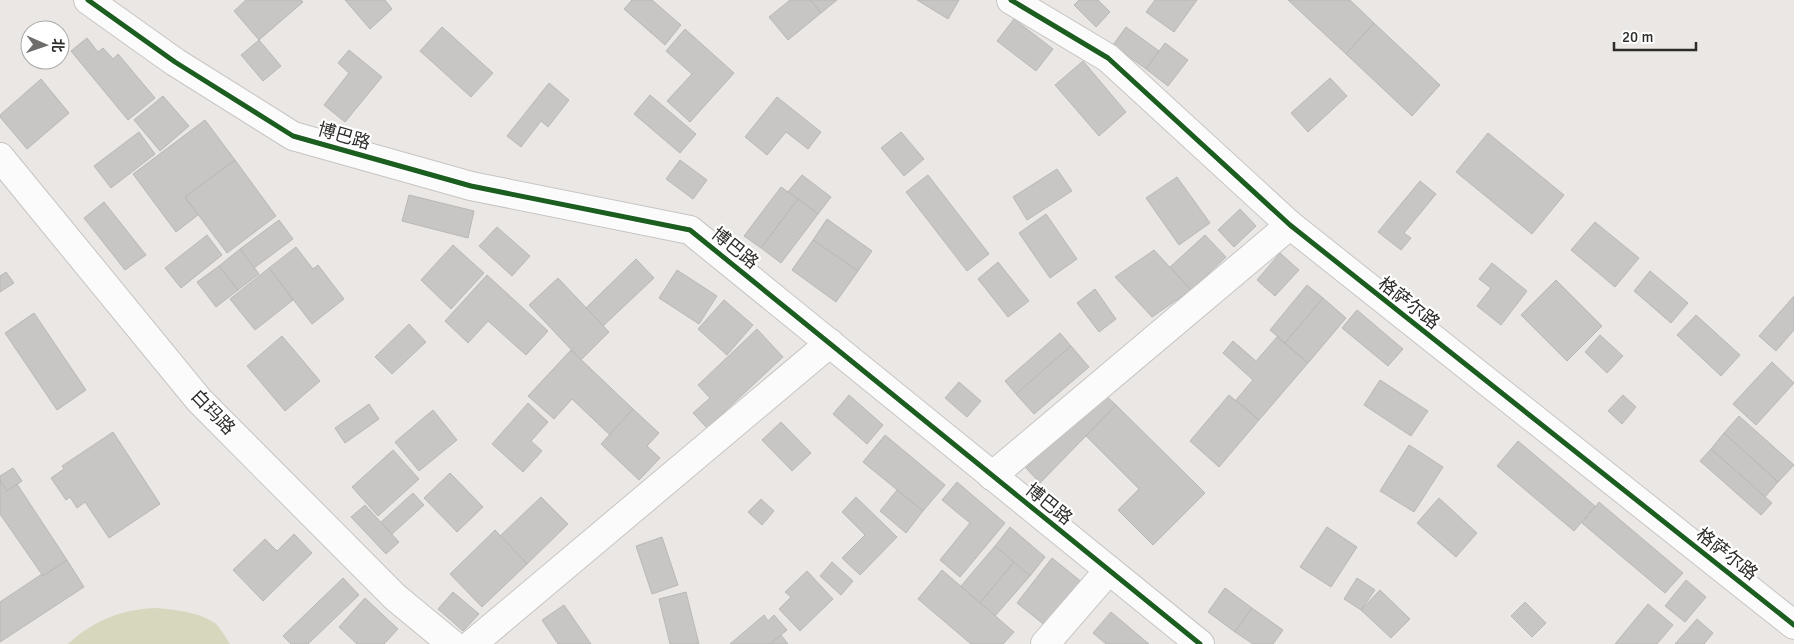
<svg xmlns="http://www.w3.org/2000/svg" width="1794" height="644" viewBox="0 0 1794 644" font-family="Signika,'Noto Sans SC',sans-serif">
	<rect width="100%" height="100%" fill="#eae7e4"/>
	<path fill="#d6d7bd" d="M157,608C176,610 200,612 216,624C221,629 226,638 230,644H68C94,620 122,609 157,608Z"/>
	<g fill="#c8c6c4" stroke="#bab8b6">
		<polygon points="246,0 301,0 303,2 259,40 234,11"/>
		<polygon points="345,0 385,0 392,9 370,29"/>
		<polygon points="632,0 652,0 681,25 665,45 624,9"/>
		<polygon points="790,0 811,0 821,13 788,40 769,17"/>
		<polygon points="811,0 837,0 821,13"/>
		<polygon points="917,0 959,0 948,19"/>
		<polygon points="1079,0 1098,0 1110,12 1096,27 1074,5"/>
		<polygon points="1155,0 1197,0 1174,32 1146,12"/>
		<polygon points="1288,0 1350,0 1374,23 1346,54"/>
		<polygon points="1014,19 1053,49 1036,71 997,41"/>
		<polygon points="1374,23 1440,85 1412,116 1346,54"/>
		<polygon points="442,27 493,73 471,97 420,51"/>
		<polygon points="1126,27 1159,51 1146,69 1113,45"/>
		<polygon points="685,29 734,73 690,122 667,101 692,74 666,51"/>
		<polygon points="87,38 98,52 103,48 113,59 118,54 155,98 128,120 71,51"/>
		<polygon points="259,40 281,66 263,81 241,55"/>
		<polygon points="1165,43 1188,60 1168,86 1146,69"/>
		<polygon points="349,50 382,77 345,122 324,105 349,73 338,63"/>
		<polygon points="1083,61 1126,112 1099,136 1055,85"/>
		<polygon points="1330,78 1347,96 1308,132 1291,113"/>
		<polygon points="41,79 69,113 27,149 0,117 0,115"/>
		<polygon points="549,83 569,100 548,127 541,121 521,147 507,136"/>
		<polygon points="650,95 696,134 680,153 634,114"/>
		<polygon points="163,96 189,126 160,151 134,120"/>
		<polygon points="777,97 821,132 808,149 786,132 767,155 745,137"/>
		<polygon points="205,120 235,160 185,197 198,215 176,232 133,174"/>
		<polygon points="139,132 155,154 111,188 94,166"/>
		<polygon points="901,132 924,159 904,176 881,148"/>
		<polygon points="1488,133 1564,195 1532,234 1456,172"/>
		<polygon points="235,160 276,216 227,253 185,197"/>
		<polygon points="680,160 707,180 693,199 666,179"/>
		<polygon points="1057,169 1072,191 1027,220 1013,197"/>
		<polygon points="802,175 831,197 818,214 788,192"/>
		<polygon points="928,175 989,254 967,271 906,192"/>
		<polygon points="1177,177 1210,223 1179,245 1146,198"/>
		<polygon points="1420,181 1436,194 1404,233 1411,238 1401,250 1378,232"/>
		<polygon points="781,187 798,199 761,248 744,236"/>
		<polygon points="409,195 474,211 468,238 402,221"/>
		<polygon points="798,199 818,214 781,263 761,248"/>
		<polygon points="104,202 146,255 125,270 84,218"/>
		<polygon points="1240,209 1256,226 1234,247 1218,230"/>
		<polygon points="1046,214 1077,259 1050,278 1019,233"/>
		<polygon points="827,219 872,251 858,271 813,240"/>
		<polygon points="279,220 293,239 254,268 240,249"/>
		<polygon points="1595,222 1639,258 1615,287 1571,250"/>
		<polygon points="497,227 530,256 512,276 479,246"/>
		<polygon points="207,235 222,255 181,288 165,268"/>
		<polygon points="1205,235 1226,257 1191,290 1170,267"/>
		<polygon points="813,240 858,271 836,302 792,270"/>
		<polygon points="453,245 484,273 451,309 421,280"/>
		<polygon points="296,247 313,269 318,265 344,299 312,324 269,268"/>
		<polygon points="240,249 259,274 238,290 219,266"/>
		<polygon points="1154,250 1191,290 1152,317 1115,277"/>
		<polygon points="1280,253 1299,270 1275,296 1257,280"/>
		<polygon points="636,259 654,278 603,326 586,308"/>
		<polygon points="998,262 1029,301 1008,317 978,279"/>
		<polygon points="1492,263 1527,291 1501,325 1477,306 1491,288 1479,279"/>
		<polygon points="219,266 238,290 216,307 197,282"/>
		<polygon points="269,268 293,300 255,330 230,299"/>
		<polygon points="677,270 717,296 699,324 659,298"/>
		<polygon points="1650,271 1688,303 1671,323 1634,291"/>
		<polygon points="6,272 14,283 0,292 0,276"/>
		<polygon points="487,275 548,331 526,355 488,321 468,343 445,321"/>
		<polygon points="558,278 609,332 581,360 529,305"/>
		<polygon points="1556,280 1602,326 1567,361 1521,315"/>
		<polygon points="1307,285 1323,298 1285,343 1270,330"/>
		<polygon points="1095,289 1116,319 1099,332 1077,303"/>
		<polygon points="1794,296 1794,330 1776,351 1759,336"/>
		<polygon points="1323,298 1346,318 1308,363 1285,343"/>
		<polygon points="724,300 753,325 727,355 698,329"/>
		<polygon points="1357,310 1403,349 1388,366 1342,328"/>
		<polygon points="34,313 86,390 57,410 5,333"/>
		<polygon points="1696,315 1740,355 1721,376 1677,335"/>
		<polygon points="409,324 426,342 392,374 375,357"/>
		<polygon points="757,329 783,357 707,428 693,413 710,398 698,385"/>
		<polygon points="1060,333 1071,346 1016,394 1005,381"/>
		<polygon points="1600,335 1623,356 1607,373 1585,352"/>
		<polygon points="282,336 320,381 285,411 247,366"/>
		<polygon points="1277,337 1308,363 1259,420 1236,400 1253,380 1223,353 1233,341 1256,361"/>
		<polygon points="1071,346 1089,367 1034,414 1016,394"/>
		<polygon points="571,350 633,409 610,435 572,399 554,419 528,396"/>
		<polygon points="1772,362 1794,383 1756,425 1733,404"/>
		<polygon points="1380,380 1428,411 1411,436 1364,405"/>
		<polygon points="959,382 981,401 967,417 945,398"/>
		<polygon points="1101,391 1116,405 1040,483 1026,468"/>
		<polygon points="849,395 883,425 867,444 833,414"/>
		<polygon points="1229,395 1259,420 1219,467 1190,441"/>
		<polygon points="1623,395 1636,407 1622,424 1608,411"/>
		<polygon points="528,403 548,422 531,441 542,451 523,472 492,444"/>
		<polygon points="369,404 379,419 345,443 335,428"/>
		<polygon points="1116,405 1205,493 1153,545 1118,510 1139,489 1086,436"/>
		<polygon points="633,409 659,433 647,446 660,458 639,480 601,444"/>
		<polygon points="433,410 457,440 419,471 395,442"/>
		<polygon points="1739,416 1794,465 1778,482 1724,433"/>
		<polygon points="781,422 811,453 792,471 762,440"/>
		<polygon points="113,432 160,504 109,538 85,502 77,508 70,497 66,500 51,478 64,469 62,466"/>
		<polygon points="1724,433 1778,482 1765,497 1711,449"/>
		<polygon points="885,435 945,485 923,511 863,462"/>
		<polygon points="1518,441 1595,506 1574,531 1497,466"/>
		<polygon points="1409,445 1443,467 1414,512 1380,491"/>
		<polygon points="1711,449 1772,503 1761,515 1700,461"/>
		<polygon points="393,450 419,479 378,516 352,487"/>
		<polygon points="13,468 22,481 7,491 0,480 0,476"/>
		<polygon points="450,473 483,507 457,532 424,498"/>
		<polygon points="0,480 7,491 17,484 67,560 43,576 0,514"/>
		<polygon points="957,482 1005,523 960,577 940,560 970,523 942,500"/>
		<polygon points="897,490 923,511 906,533 880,511"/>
		<polygon points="413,493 424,505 392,534 381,522"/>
		<polygon points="541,497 568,524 527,564 500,536"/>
		<polygon points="856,497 897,537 860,575 842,558 865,535 842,512"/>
		<polygon points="1439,498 1477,533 1456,557 1417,523"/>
		<polygon points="761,499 774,511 762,525 748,512"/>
		<polygon points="1599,502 1683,573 1665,593 1582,523"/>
		<polygon points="365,505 399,542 386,554 351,517"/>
		<polygon points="1010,527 1045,557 1030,576 995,546"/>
		<polygon points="1327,527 1357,547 1331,587 1300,567"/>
		<polygon points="495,530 527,564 482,607 450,574"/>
		<polygon points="294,534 312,553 263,601 233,570 265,539 277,551"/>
		<polygon points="662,537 678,585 652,594 636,546"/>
		<polygon points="995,546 1014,562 980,603 961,586"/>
		<polygon points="1052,558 1083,583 1047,627 1017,603"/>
		<polygon points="67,560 84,587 0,642 0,602 42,574 43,576"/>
		<polygon points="832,562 853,581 841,595 820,576"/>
		<polygon points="1014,562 1030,576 995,616 980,603"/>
		<polygon points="942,570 1014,632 1003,644 971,644 918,599"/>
		<polygon points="807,571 833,599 800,631 779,609 791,597 785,592"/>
		<polygon points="343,578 359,595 308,644 291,644 283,636"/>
		<polygon points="1357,578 1375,590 1361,610 1344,599"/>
		<polygon points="1686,580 1706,597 1685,622 1665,606"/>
		<polygon points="1225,588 1252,608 1235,632 1208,612"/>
		<polygon points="1380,590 1410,619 1391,638 1361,610"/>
		<polygon points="453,592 479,614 463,631 438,609"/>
		<polygon points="686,592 699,644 670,644 659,599"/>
		<polygon points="365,598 398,629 384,644 357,644 339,627"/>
		<polygon points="1525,602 1546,623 1532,637 1511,616"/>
		<polygon points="1648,604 1673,625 1657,644 1615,644"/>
		<polygon points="564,605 591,644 558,644 542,620"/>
		<polygon points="1252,608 1283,630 1273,644 1253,644 1235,632"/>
		<polygon points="1111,612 1149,644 1106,644 1093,633"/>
		<polygon points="764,615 768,621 774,615 787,630 770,644 730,644"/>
		<polygon points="1697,619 1713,633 1704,644 1675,644"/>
		<polygon points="781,635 788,644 770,644"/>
	</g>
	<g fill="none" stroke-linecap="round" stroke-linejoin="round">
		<g stroke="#c7c5c3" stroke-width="30">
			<g id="minor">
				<polyline points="0,157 199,400 395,597 452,644"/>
				<polyline points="992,476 1290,225"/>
				<polyline points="472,644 830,343"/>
				<polyline points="1045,644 1109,570"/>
			</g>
		</g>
		<g stroke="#c7c5c3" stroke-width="30">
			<g id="tertiary">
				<polyline points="88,0 175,62 293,136 471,186 690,230 1200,644"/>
				<polyline points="1011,0 1108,58 1290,225 1794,625"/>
			</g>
		</g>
		<use href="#minor" stroke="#fcfbfb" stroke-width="28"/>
		<use href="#tertiary" stroke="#fcfbfb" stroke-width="28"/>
		<g stroke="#fff" stroke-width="8">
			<g id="cycleway">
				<polyline points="88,0 175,62 293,136 471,186 690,230 1200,644"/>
				<polyline points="1011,0 1108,58 1290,225 1794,625"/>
			</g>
		</g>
		<use href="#cycleway" stroke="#1b5e20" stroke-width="5"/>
	</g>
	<g text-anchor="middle" stroke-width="4.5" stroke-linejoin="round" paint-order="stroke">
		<g font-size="18" fill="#2d2c2a" stroke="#fff">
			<text transform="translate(344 136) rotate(16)" y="6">博巴路</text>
			<text transform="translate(735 248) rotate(39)" y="6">博巴路</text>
			<text transform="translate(1409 303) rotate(38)" y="6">格萨尔路</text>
			<text transform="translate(213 412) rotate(46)" y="6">白玛路</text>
			<text transform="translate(1049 504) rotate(39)" y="6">博巴路</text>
			<text transform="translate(1727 554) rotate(38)" y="6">格萨尔路</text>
		</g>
	</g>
	<g transform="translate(45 45) rotate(92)"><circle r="24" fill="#ffffff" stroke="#ababaa"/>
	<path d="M0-4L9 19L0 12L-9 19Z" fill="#6f6d6b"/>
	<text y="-8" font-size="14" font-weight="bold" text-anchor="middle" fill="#2d2c2a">北</text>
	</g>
	<path d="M1614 42v8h82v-8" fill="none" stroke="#2d2c2a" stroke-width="2.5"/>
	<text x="1622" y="42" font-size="15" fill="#2d2c2a" stroke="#ffffff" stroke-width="4" paint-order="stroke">20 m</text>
</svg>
